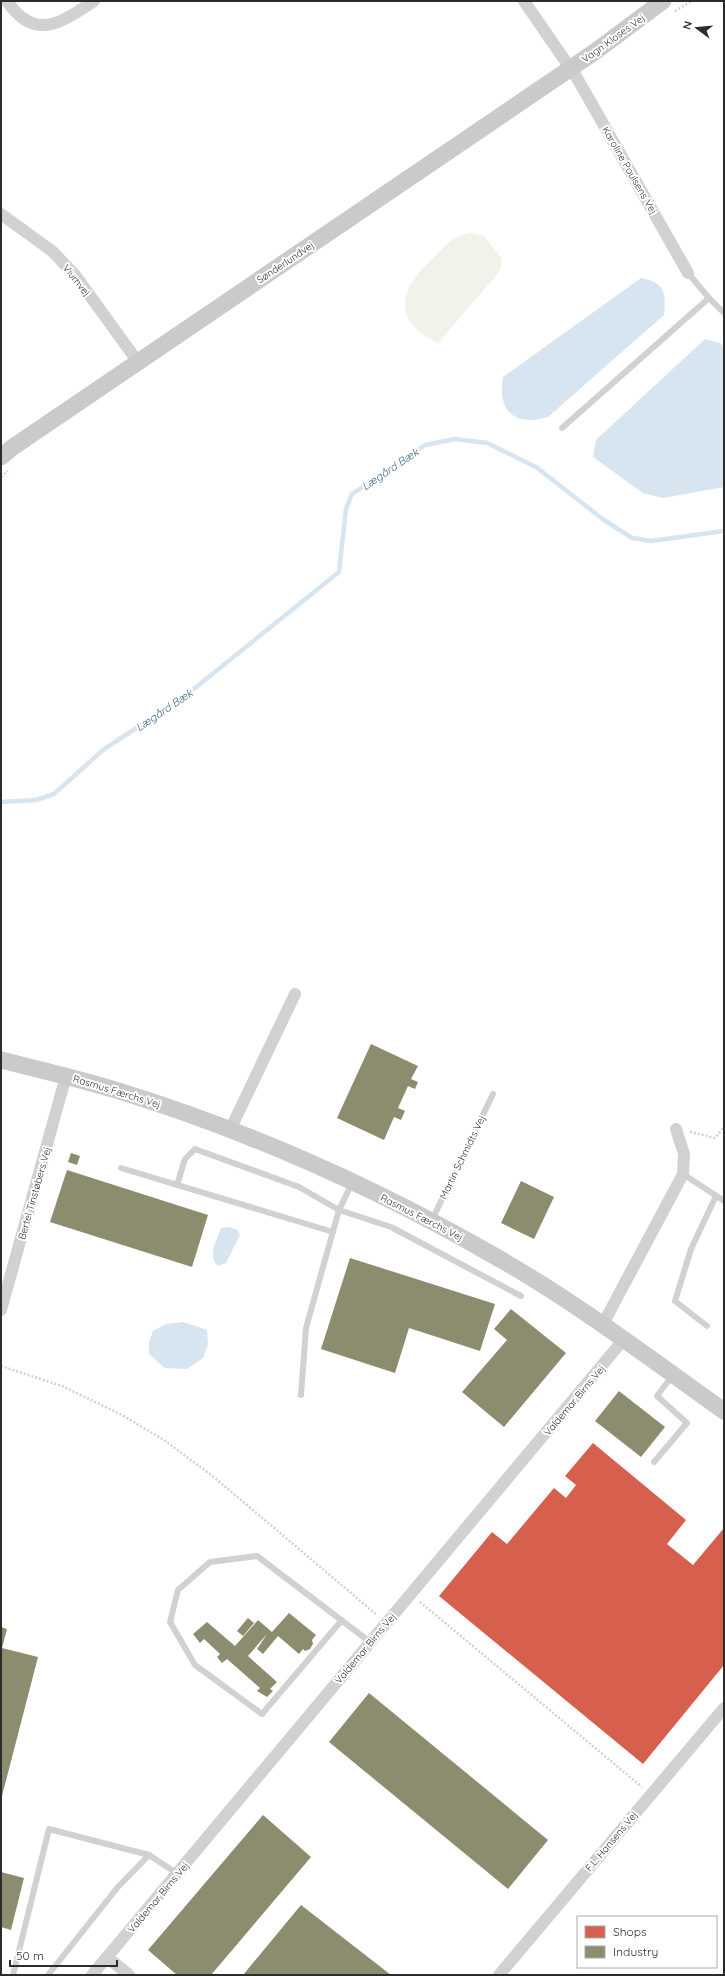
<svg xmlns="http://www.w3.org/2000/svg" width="725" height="1976" viewBox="0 0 725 1976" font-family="Quicksand,sans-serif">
	<rect width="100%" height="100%" fill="#fff"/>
	<path fill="#eff3ea" d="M470,233L484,236L502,259L500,271L438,343C389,318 400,290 433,258C447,245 451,237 470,233Z"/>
	<g fill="#d6e5f0">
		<path d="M641,278C665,283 666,292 664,315L548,417C515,427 497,412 503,377Z"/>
		<polygon points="705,339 720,343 724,347 724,487 663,498 643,493 593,457 596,440"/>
		<path d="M229,1227L238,1230L240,1235L226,1263L218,1266C207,1256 217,1240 221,1228Z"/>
		<polygon points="183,1322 207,1330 208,1344 203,1358 187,1369 165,1368 149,1354 149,1342 153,1331 166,1324"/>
	</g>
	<polygon fill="#d6604d" points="593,1443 686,1520 667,1544 693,1565 724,1528 724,1665 643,1764 439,1596 492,1532 507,1544 554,1488 566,1498 576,1485 565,1476"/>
	<g fill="#8c8c6e">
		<polygon points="371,1044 418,1066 411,1079 418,1082 415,1089 408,1086 398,1108 405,1111 401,1120 394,1117 384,1140 337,1118"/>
		<polygon points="71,1153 80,1156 77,1165 68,1162"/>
		<polygon points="67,1170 208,1215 192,1267 50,1222"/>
		<polygon points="521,1181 554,1197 534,1239 501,1223"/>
		<polygon points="350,1258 495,1304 480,1351 409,1328 395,1373 321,1349"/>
		<polygon points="511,1309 566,1353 504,1427 462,1392 507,1340 494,1329"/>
		<polygon points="619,1391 665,1427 641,1457 595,1421"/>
		<polygon points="289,1613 316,1635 312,1640 313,1644 310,1649 305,1651 303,1649 299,1654 278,1636 263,1654 257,1649 267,1634 248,1656 277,1682 270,1689 273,1691 267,1697 257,1691 260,1688 227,1659 222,1663 217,1657 220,1654 204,1639 200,1643 193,1634 207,1622 235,1646 258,1620 272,1632"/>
		<polygon points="248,1618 254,1623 243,1636 237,1631"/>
		<polygon points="1,1627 7,1629 2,1648 38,1657 2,1796"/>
		<polygon points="369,1693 548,1840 508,1889 329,1742"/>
		<polygon points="263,1815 311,1857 211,1975 177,1975 148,1950"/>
		<polygon points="1,1872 24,1878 11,1930 1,1927"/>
		<polygon points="301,1905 391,1975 243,1975"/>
	</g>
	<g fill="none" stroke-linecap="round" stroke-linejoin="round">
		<polyline stroke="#d6e5f0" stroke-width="4.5" points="1,802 36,800 54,794 103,750 185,696 339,572 346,509 352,494 425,445 455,439 487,443 536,467 604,520 632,538 651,541 724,531"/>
		<g stroke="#d1d1d1" stroke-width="2.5" stroke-dasharray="2 2" stroke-linecap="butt">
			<polyline points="675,11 692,1"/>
			<polyline points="1,477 8,471"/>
			<polyline points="690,1132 715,1138 724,1127"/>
			<polyline points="1,1366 62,1386 122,1415 164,1440 215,1478 377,1615"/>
			<polyline points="420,1602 642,1787"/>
		</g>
		<g stroke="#d1d1d1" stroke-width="6">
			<polyline points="709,298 724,313"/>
			<polyline points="562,428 709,298 688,273"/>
			<polyline points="121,1168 333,1232"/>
			<polyline points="683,1174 724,1201"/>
			<polyline points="177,1185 185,1159 195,1149 299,1187 339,1210 391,1227 521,1296"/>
			<polyline points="432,1220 493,1094"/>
			<polyline points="707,1326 675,1301 691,1249 716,1196"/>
			<polyline points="301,1395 306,1328 339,1210 352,1183"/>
			<polyline points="654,1462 687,1423 657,1396 672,1376"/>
			<polyline points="342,1620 262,1714 195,1665 170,1622 178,1590 210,1562 257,1556 370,1642"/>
			<polyline points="13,1975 49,1829 149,1855 178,1874"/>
			<polyline points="48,1975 117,1888 149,1855"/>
		</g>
		<g stroke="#d1d1d1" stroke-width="12">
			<path d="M7,1C35,42 61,23 94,1"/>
			<polyline points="524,1 577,78 688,273"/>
			<polyline points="1,214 52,251 75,275 138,362"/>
			<polyline points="230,1130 295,994"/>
			<polyline points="1,1310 66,1076"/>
			<polyline points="603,1324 683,1174 684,1154 676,1129"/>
			<polyline points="107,1957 129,1975"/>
			<polyline points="92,1975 624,1339"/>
			<polyline points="499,1975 724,1708"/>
		</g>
		<g stroke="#cacaca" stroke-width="17">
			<polyline points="1,457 13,447 596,51 663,1"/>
			<path d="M1,1060C41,1070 80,1079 119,1091C248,1131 374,1187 491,1254C573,1300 648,1357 724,1411"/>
		</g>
	</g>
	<g text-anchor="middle" stroke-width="4" stroke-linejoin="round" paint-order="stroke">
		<g font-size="10" fill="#2c2c2c" stroke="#fff">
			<text transform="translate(613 38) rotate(-36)" y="4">Vagn Kloses Vej</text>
			<text transform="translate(630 170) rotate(60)" y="4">Karoline Poulsens Vej</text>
			<text transform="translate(285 262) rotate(-34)" y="4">Sønderlundvej</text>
			<text transform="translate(77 280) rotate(51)" y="4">Viumvej</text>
			<text transform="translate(117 1091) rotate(17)" y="4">Rasmus Færchs Vej</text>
			<text transform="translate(462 1157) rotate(-64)" y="4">Martin Schmidts Vej</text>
			<text transform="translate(34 1193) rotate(-74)" y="4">Bertel Tinstøbers Vej</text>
			<text transform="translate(422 1217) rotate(27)" y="4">Rasmus Færchs Vej</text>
			<text transform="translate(574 1400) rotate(-50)" y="4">Valdemar Birns Vej</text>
			<text transform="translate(365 1648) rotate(-50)" y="4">Valdemar Birns Vej</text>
			<text transform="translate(611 1841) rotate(-50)" y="4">F.L. Hansens Vej</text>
			<text transform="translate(158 1897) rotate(-50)" y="4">Valdemar Birns Vej</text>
		</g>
		<g font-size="11" font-style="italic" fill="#3c6a8d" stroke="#fff">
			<text transform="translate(390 469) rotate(-34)" y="4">Lægård Bæk</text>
			<text transform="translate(164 710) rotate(-34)" y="4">Lægård Bæk</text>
		</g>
	</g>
	<rect width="725" height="1976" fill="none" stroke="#2c2c2c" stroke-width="4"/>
	<rect x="577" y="1916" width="140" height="52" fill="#ffffff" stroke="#ababab"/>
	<rect x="585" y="1926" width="20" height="12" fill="#d6604d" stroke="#ababab"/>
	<text x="613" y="1936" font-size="12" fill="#2c2c2c">Shops</text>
	<rect x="585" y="1946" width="20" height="12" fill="#8c8c6e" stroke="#ababab"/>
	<text x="613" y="1956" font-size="12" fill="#2c2c2c">Industry</text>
	<g transform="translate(697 28) rotate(286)" stroke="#ffffff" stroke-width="3" paint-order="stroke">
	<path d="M0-3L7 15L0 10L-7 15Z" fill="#2c2c2c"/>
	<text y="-6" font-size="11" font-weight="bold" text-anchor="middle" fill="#2c2c2c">N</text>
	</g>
	<path d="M10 1960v6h107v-6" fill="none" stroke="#2c2c2c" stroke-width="2"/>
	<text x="16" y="1960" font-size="12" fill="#2c2c2c" stroke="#ffffff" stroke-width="3" paint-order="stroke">50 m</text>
</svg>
